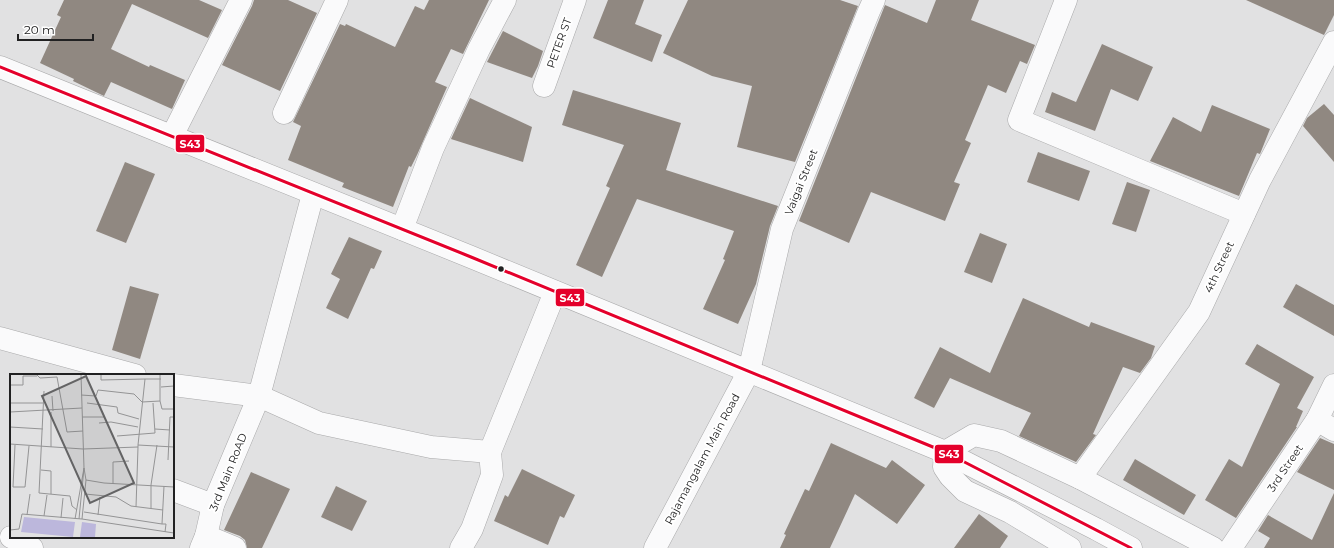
<svg xmlns="http://www.w3.org/2000/svg" width="1334" height="548" viewBox="0 0 1334 548" font-family="Montserrat,sans-serif">
	<rect width="100%" height="100%" fill="#e1e1e2"/>
	<g fill="#908881">
		<polygon points="64,0 199,0 222,10 208,38 132,4 111,49 149,67 150,65 185,80 172,109 111,82 104,96 73,81 74,79 40,63 61,17 57,15"/>
		<polygon points="254,0 288,0 317,13 280,91 222,65 252,6"/>
		<polygon points="429,0 489,0 463,54 451,49 435,82 447,87 417,155 411,167 409,166 393,207 342,187 344,183 288,160 301,126 293,122 340,24 345,26 346,24 395,47 415,6 424,10"/>
		<polygon points="608,0 644,0 635,24 662,35 652,62 593,38"/>
		<polygon points="688,0 840,0 858,6 795,162 737,147 752,86 712,76 663,53"/>
		<polygon points="936,0 979,0 971,20 1035,45 1027,64 1020,61 1006,93 988,85 965,140 971,143 954,182 960,184 945,221 871,192 849,243 799,221 885,5 927,23"/>
		<polygon points="1246,0 1334,0 1334,15 1324,35"/>
		<polygon points="503,31 543,51 538,66 532,78 487,62"/>
		<polygon points="1102,44 1153,67 1138,101 1111,89 1095,131 1045,112 1052,92 1076,102"/>
		<polygon points="573,90 681,123 666,170 778,206 770,226 756,284 738,324 703,309 725,260 723,259 734,231 637,199 602,277 576,265 610,188 606,186 624,145 562,125"/>
		<polygon points="470,98 532,127 523,162 451,139"/>
		<polygon points="1324,104 1334,115 1334,162 1303,126 1307,118"/>
		<polygon points="1212,105 1270,129 1260,154 1257,153 1239,196 1150,161 1173,117 1201,132"/>
		<polygon points="1038,152 1090,171 1079,201 1027,182"/>
		<polygon points="125,162 155,174 126,243 96,231"/>
		<polygon points="1127,182 1150,190 1136,232 1112,224"/>
		<polygon points="980,233 1007,244 992,283 964,272"/>
		<polygon points="349,237 382,251 374,269 371,268 348,319 326,308 340,279 331,274"/>
		<polygon points="1296,284 1334,305 1334,336 1283,307"/>
		<polygon points="130,286 159,294 140,359 112,350"/>
		<polygon points="1023,298 1089,327 1091,322 1155,346 1151,358 1140,373 1123,367 1093,434 1096,435 1076,462 1019,436 1031,413 950,378 934,408 914,398 940,347 990,373"/>
		<polygon points="1257,344 1314,377 1297,408 1303,411 1296,427 1297,427 1236,518 1205,500 1229,459 1242,467 1280,384 1245,364"/>
		<polygon points="1320,438 1334,444 1334,490 1297,472"/>
		<polygon points="831,443 886,468 892,460 925,485 897,524 855,494 830,548 780,548 786,535 784,534 805,489 809,491"/>
		<polygon points="1135,459 1196,495 1184,515 1123,480"/>
		<polygon points="522,469 575,495 564,518 560,516 548,545 494,521 505,495 508,497"/>
		<polygon points="251,472 290,489 262,548 247,548 245,540 240,536 224,530"/>
		<polygon points="336,486 367,501 352,531 321,517"/>
		<polygon points="1334,493 1334,548 1264,548 1270,538 1258,531 1268,515 1312,540"/>
		<polygon points="979,514 1008,536 1000,548 954,548"/>
	</g>
	<g fill="none" stroke-linecap="round" stroke-linejoin="round">
		<g stroke="#a9a9aa" stroke-width="23">
			<g id="minor">
				<polyline points="1066,0 1019,120 1244,214"/>
				<polyline points="0,67 471,257 945,452 1096,529 1131,548"/>
				<polyline points="544,86 575,0"/>
				<polyline points="284,113 337,0"/>
				<polyline points="172,136 241,0"/>
				<polyline points="402,229 433,148 479,49 505,0"/>
				<polyline points="0,338 135,375"/>
				<polyline points="173,385 259,396 319,423 431,447 490,452 555,292"/>
				<polyline points="1317,420 1334,430"/>
				<polyline points="1080,478 1199,312 1260,180 1334,42"/>
				<polyline points="173,490 213,505"/>
				<polyline points="206,536 235,548"/>
				<polyline points="11,537 32,548"/>
				<polyline points="201,548 206,536 213,505 259,396 313,194"/>
				<polyline points="461,548 472,529 492,475 490,452"/>
				<polyline points="655,548 749,371 782,229 869,11 874,0"/>
				<polyline points="1070,548 1010,512 965,491 950,476 944,467 945,452 974,435 1001,441 1080,478 1213,548"/>
				<polyline points="1231,548 1317,420 1334,385"/>
			</g>
		</g>
		<use href="#minor" stroke="#fafafb" stroke-width="22"/>
		<g stroke="#fff" stroke-width="6">
			<polyline id="bus-1" points="0,67 471,257 945,452 1131,548"/>
		</g>
		<use href="#bus-1" stroke="#e4002b" stroke-width="3"/>
	</g>
	<circle fill="#212122" stroke="#fff" stroke-width="1.5" cx="501" cy="269" r="3.5"/>
	<g text-anchor="middle" stroke-width="4" stroke-linejoin="round" paint-order="stroke">
		<g font-size="11" fill="#212122" stroke="#fff">
			<text transform="translate(559 43) rotate(-70)" y="4">PETER ST</text>
			<text transform="translate(801 182) rotate(-68)" y="4">Vaigai Street</text>
			<text transform="translate(1219 267) rotate(-65)" y="4">4th Street</text>
			<text transform="translate(702 459) rotate(-62)" y="4">Rajamangalam Main Road</text>
			<text transform="translate(1285 468) rotate(-56)" y="4">3rd Street</text>
			<text transform="translate(228 472) rotate(-68)" y="4">3rd Main RoAD</text>
		</g>
	</g>
	<g transform="translate(10 374)">
		<rect width="164" height="164" fill="#e1e1e2"/>
		<path d="M14,143L65,148L63,163L11,158ZM72,148L86,150L85,163H70Z" fill="#bcb7dc"/>
		<path fill="none" stroke="#949495" stroke-width="1" d="M27,1L30,4L47,3L57,58L73,57M91,1V6L135,5L128,71M150,1V27M135,5H151M0,11H13V2H27M151,13L164,12M34,17L29,119L60,122L62,132L67,136M71,21L86,22L88,16L124,20L132,28L150,27L152,35H164M42,22L43,37M0,29H33M77,29L107,33L108,39L129,45M0,38L72,34M41,38V73M72,43H95M89,49L101,48L128,53M0,53L33,55M145,55L160,56M107,62L145,59L143,29M0,70L73,75L128,73V71L164,73M5,71L3,113H15L19,72M158,86L160,43H164M31,96L41,97V120M76,106L94,109L164,113M103,110V88L119,87M154,112L152,150H156L155,158M75,120L106,123L121,132L153,136M126,133L128,73M141,135V111L147,71M74,138L152,150M17,141L20,120M88,141L90,123M34,142L37,121M51,144L53,124M65,145L74,94M69,145L74,94L71,1M72,145L76,106L74,94M0,156L9,155L12,140L72,145L164,159"/>
		<path fill="#646465" fill-opacity="0.15" stroke="#646465" stroke-width="2" d="M76,2L124,109L80,129L32,22Z"/>
		<rect width="164" height="164" fill="none" stroke="#212122" stroke-width="2"/>
	</g>
	<g stroke="#fff" stroke-width="1.5">
		<rect x="175" y="134" width="30" height="19" rx="4" fill="#e4002b"/>
		<rect x="555" y="288" width="30" height="19" rx="4" fill="#e4002b"/>
		<rect x="934" y="444" width="30" height="20" rx="4" fill="#e4002b"/>
	</g>
	<g font-size="11" text-anchor="middle" font-weight="bold" fill="#fff">
		<text x="190" y="148">S43</text>
		<text x="570" y="302">S43</text>
		<text x="949" y="458">S43</text>
	</g>
	<path d="M18 34v6h75v-6" fill="none" stroke="#212122" stroke-width="2"/>
	<text x="24" y="34" font-size="12" fill="#212122" stroke="#ffffff" stroke-width="3" paint-order="stroke">20 m</text>
</svg>
